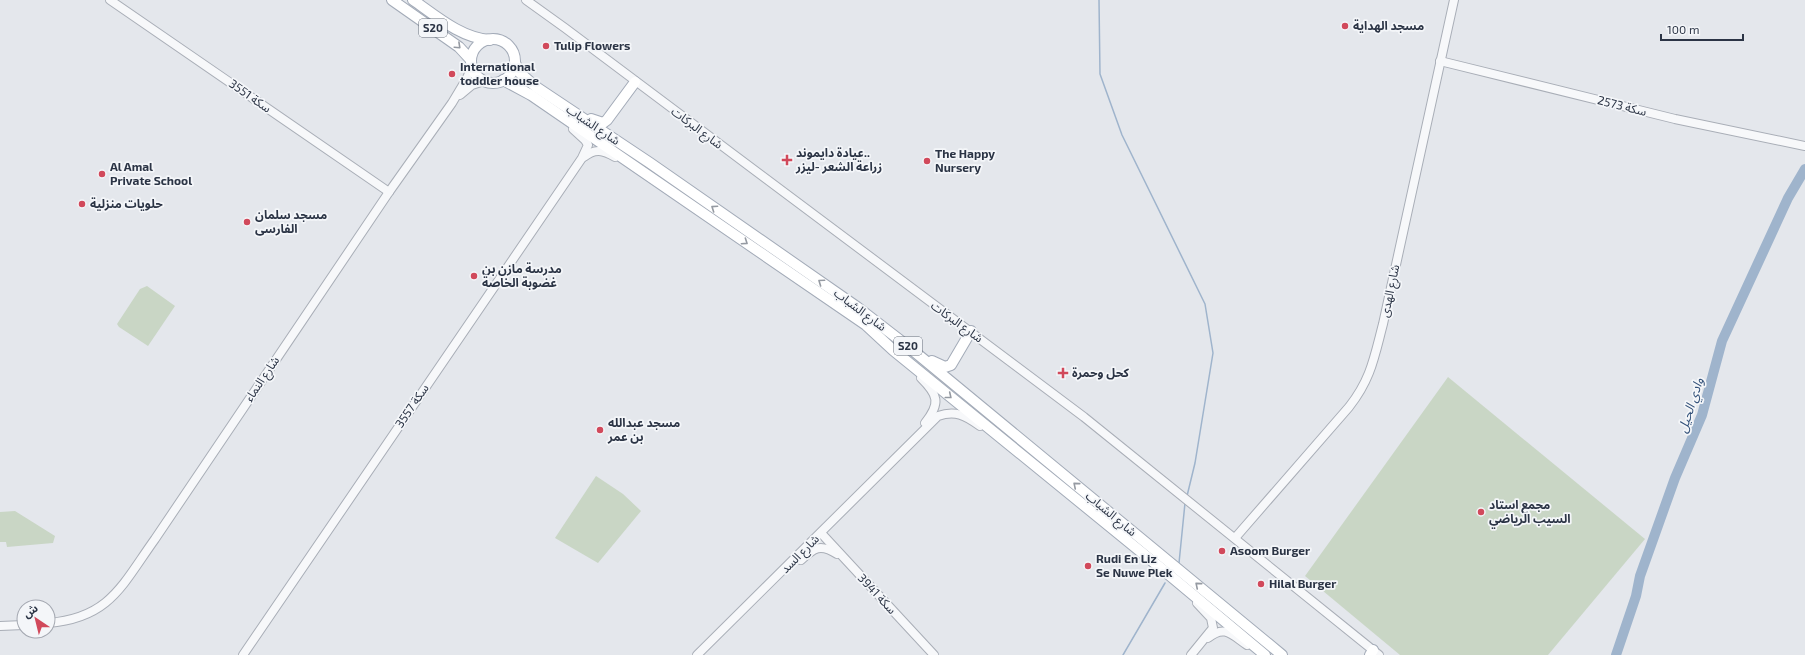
<svg xmlns="http://www.w3.org/2000/svg" width="1805" height="655" viewBox="0 0 1805 655" font-family="'Exo 2','Noto Sans Arabic',sans-serif">
	<rect width="100%" height="100%" fill="#e4e7ec"/>
	<g fill="#c9d6c5">
		<polygon points="147,286 175,306 148,346 119,327 117,324 140,289"/>
		<polygon points="1448,377 1645,539 1548,655 1400,655 1305,576"/>
		<polygon points="596,476 623,494 641,511 598,563 555,538"/>
		<polygon points="15,511 55,536 53,543 7,547 6,542 0,542 0,512"/>
	</g>
	<g fill="none" stroke-linecap="round" stroke-linejoin="round">
		<g stroke="#9fb4cc" stroke-width="1.5">
			<polyline points="1099,0 1100,74 1122,135 1205,304 1213,353 1195,463 1187,496"/>
			<polyline points="1179,563 1185,503"/>
			<polyline points="1123,655 1165,583"/>
		</g>
		<polyline stroke="#9fb4cc" stroke-width="10" points="1616,655 1636,596 1640,576 1675,478 1702,415 1722,341 1788,198 1805,169"/>
		<g stroke="#a9aeb7" stroke-width="10">
			<g id="tertiary">
				<polyline points="110,0 389,192"/>
				<polyline points="526,0 565,28 1084,417 1379,655"/>
				<polyline points="1440,61 1675,119 1805,146"/>
				<polyline points="460,95 472,85 484,81"/>
				<path d="M584,157C595,148 603,150 615,157"/>
				<path d="M921,378C938,395 941,403 925,423"/>
				<polyline points="821,533 934,655"/>
				<path d="M1235,538L1349,407C1371,379 1374,358 1383,324L1454,0"/>
				<path d="M801,560C814,548 820,543 837,554"/>
				<path d="M48,623C110,618 122,585 155,539L389,192L452,103L467,78L472,66"/>
				<polyline points="0,626 24,625"/>
				<path d="M1208,638C1225,624 1232,635 1247,645"/>
				<polyline points="243,655 582,158 588,145 585,140 573,129"/>
				<path d="M697,655L938,416C955,410 965,415 980,426"/>
				<polyline points="1191,655 1213,628 1211,618 1197,603"/>
			</g>
		</g>
		<g stroke="#a3abb8" stroke-width="12">
			<g id="primary">
				<polyline points="392,0 459,47 471,60"/>
				<path d="M413,0C436,16 461,38 490,40"/>
				<circle cx="493" cy="61" r="22"/>
				<polyline points="515,63 520,73 536,87 650,163 857,307 910,348 1282,655"/>
				<polyline points="503,80 531,95 866,325 893,350 1167,573 1265,655"/>
				<polyline points="591,119 603,123 607,120 635,82"/>
				<polyline points="932,361 945,367 951,365 971,331"/>
				<polyline points="1370,655 1373,650"/>
			</g>
		</g>
		<use href="#tertiary" stroke="#f7f8fa" stroke-width="8"/>
		<use href="#primary" stroke="#fff" stroke-width="10"/>
	</g>
	<defs><path id="oneway-chevron" d="M-2-3.5L2.5 0L-2 3.5" fill="none" stroke-width="1.6" stroke-linecap="round" stroke-linejoin="round"/></defs>
	<g stroke="#959aa2">
		<use href="#oneway-chevron" transform="translate(458 46) rotate(43)"/>
		<use href="#oneway-chevron" transform="translate(714 208) rotate(-146)"/>
		<use href="#oneway-chevron" transform="translate(745 242) rotate(34)"/>
		<use href="#oneway-chevron" transform="translate(821 282) rotate(-145)"/>
		<use href="#oneway-chevron" transform="translate(949 396) rotate(39)"/>
		<use href="#oneway-chevron" transform="translate(1076 485) rotate(-140)"/>
		<use href="#oneway-chevron" transform="translate(1198 585) rotate(-140)"/>
	</g>
	<g fill="#d1495b" stroke="#f4f6f9" stroke-width="1.5">
		<circle cx="1345" cy="26" r="4"/>
		<circle cx="546" cy="46" r="4"/>
		<circle cx="452" cy="74" r="4"/>
		<path d="M785 154h4v4h4v4h-4v4h-4v-4h-4v-4h4z"/>
		<circle cx="927" cy="161" r="4"/>
		<circle cx="102" cy="174" r="4"/>
		<circle cx="82" cy="204" r="4"/>
		<circle cx="247" cy="222" r="4"/>
		<circle cx="474" cy="276" r="4"/>
		<path d="M1061 367h4v4h4v4h-4v4h-4v-4h-4v-4h4z"/>
		<circle cx="600" cy="430" r="4"/>
		<circle cx="1481" cy="512" r="4"/>
		<circle cx="1222" cy="551" r="4"/>
		<circle cx="1088" cy="566" r="4"/>
		<circle cx="1261" cy="584" r="4"/>
	</g>
	<g text-anchor="middle" stroke-width="3.5" stroke-linejoin="round" paint-order="stroke">
		<g fill="#f4f6f9" stroke="#676e7b" stroke-width="1">
			<rect x="419" y="19" width="28" height="18" rx="3"/>
			<rect x="894" y="337" width="28" height="18" rx="3"/>
		</g>
		<g font-size="11" font-weight="bold" fill="#2b3445">
			<text x="433" y="32">S20</text>
			<text x="908" y="350">S20</text>
		</g>
		<g font-size="12" font-weight="bold" fill="#2b3445" stroke="#f4f6f9" text-anchor="start">
			<text x="1353" y="30">مسجد الهداية</text>
			<text x="554" y="50">Tulip Flowers</text>
			<text x="460" y="71">International<tspan x="460" dy="14">toddler house</tspan></text>
			<text x="796" y="157">عيادة دايموند..<tspan x="796" dy="14">زراعة الشعر -ليزر</tspan></text>
			<text x="935" y="158">The Happy<tspan x="935" dy="14">Nursery</tspan></text>
			<text x="110" y="171">Al Amal<tspan x="110" dy="14">Private School</tspan></text>
			<text x="90" y="208">حلويات منزلية</text>
			<text x="255" y="219">مسجد سلمان<tspan x="255" dy="14">الفارسى</tspan></text>
			<text x="482" y="273">مدرسة مازن بن<tspan x="482" dy="14">غضوبة الخاصة</tspan></text>
			<text x="1072" y="377">كحل وحمرة</text>
			<text x="608" y="427">مسجد عبدالله<tspan x="608" dy="14">بن عمر</tspan></text>
			<text x="1489" y="509">مجمع استاد<tspan x="1489" dy="14">السيب الرياضي</tspan></text>
			<text x="1230" y="555">Asoom Burger</text>
			<text x="1096" y="563">Rudi En Liz<tspan x="1096" dy="14">Se Nuwe Plek</tspan></text>
			<text x="1269" y="588">Hilal Burger</text>
		</g>
		<g font-size="12" fill="#2b3445" stroke="#f4f6f9">
			<text transform="translate(250 96) rotate(35)" y="4">سكة 3551</text>
			<text transform="translate(1622 106) rotate(14)" y="4">سكة 2573</text>
			<text transform="translate(593 125) rotate(34)" y="4">شارع الشباب</text>
			<text transform="translate(697 128) rotate(37)" y="4">شارع البركات</text>
			<text transform="translate(1390 291) rotate(-78)" y="4">شارع الهدى</text>
			<text transform="translate(860 310) rotate(37)" y="4">شارع الشباب</text>
			<text transform="translate(957 322) rotate(36)" y="4">شارع البركات</text>
			<text transform="translate(262 379) rotate(-56)" y="4">شارع النماء</text>
			<text transform="translate(412 406) rotate(-56)" y="4">سكة 3557</text>
			<text transform="translate(1111 514) rotate(40)" y="4">شارع الشباب</text>
			<text transform="translate(800 554) rotate(-45)" y="4">شارع السد</text>
			<text transform="translate(877 594) rotate(47)" y="4">سكة 3941</text>
		</g>
		<g font-size="13" font-style="italic" fill="#34527a" stroke="#f4f6f9">
			<text transform="translate(1690 405) rotate(-72)" y="5">وادي الحيل</text>
		</g>
	</g>
	<g transform="translate(36 619) rotate(325)"><circle r="19" fill="#f4f6f9" stroke="#a4a8b1"/>
	<path d="M0-3L7 15L0 10L-7 15Z" fill="#d1495b"/>
	<text y="-6" font-size="11" font-weight="bold" text-anchor="middle" fill="#2b3445">ش</text>
	</g>
	<path d="M1661 34v6h82v-6" fill="none" stroke="#2b3445" stroke-width="2"/>
	<text x="1667" y="34" font-size="12" fill="#2b3445" stroke="#f4f6f9" stroke-width="3" paint-order="stroke">100 m</text>
</svg>
